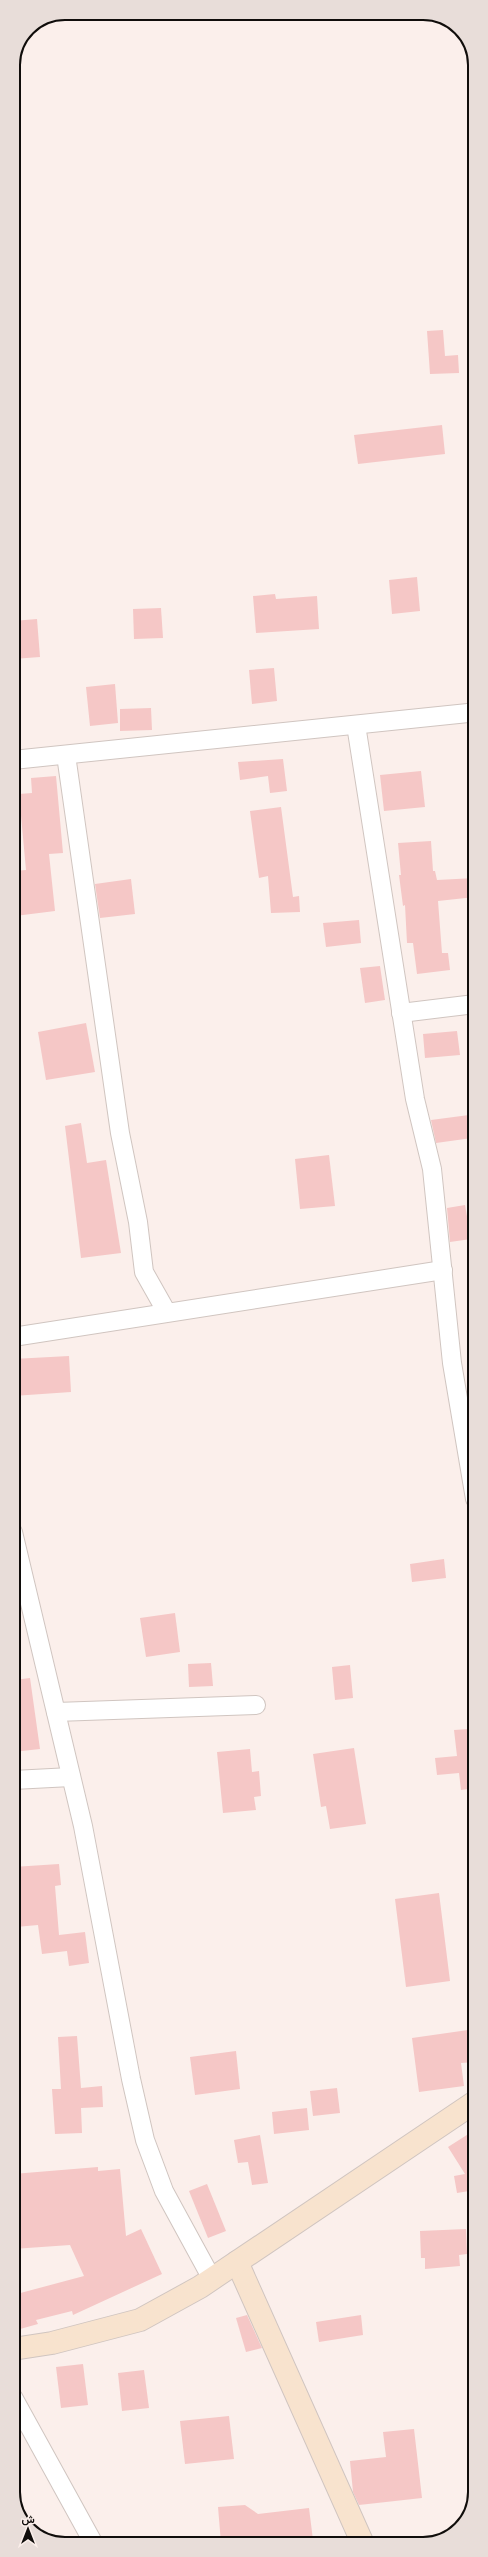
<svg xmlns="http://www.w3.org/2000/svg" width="488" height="2557" viewBox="0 0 488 2557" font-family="Georgia,Vazirmatn,serif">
	<rect width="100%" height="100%" fill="#fbefeb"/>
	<g fill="#f5c7c6">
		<polygon points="443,330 445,356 458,355 459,373 430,374 427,331"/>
		<polygon points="442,425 445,454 358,464 354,435"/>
		<polygon points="417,577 420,611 392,614 389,580"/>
		<polygon points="275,594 276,599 317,596 319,629 256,633 253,596"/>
		<polygon points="161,608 163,638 134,639 133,609"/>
		<polygon points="37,619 40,657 13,659 13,621"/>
		<polygon points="274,668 277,701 252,704 249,670"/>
		<polygon points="115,684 118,723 90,726 86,687"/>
		<polygon points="151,708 152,730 120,731 120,709"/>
		<polygon points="283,759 287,791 270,793 268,776 240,780 238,762"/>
		<polygon points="421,771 425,807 384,811 380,775"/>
		<polygon points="56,776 63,853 49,854 55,911 15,916 13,871 26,870 19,794 32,793 31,778"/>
		<polygon points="281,807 293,897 299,896 300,912 271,913 268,876 259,878 250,811"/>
		<polygon points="431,841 433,871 435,871 437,880 475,878 475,897 438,901 442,953 448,953 450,970 417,974 413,943 407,943 405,905 403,906 399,875 401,875 398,843"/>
		<polygon points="131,879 135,914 100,918 95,884"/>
		<polygon points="359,920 361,943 326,947 323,923"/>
		<polygon points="380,966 385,1000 365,1003 360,968"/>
		<polygon points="86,1023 95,1072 46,1080 38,1032"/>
		<polygon points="457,1031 460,1055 425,1058 423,1034"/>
		<polygon points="469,1115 472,1138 436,1143 431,1120"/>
		<polygon points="81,1123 87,1163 106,1160 121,1253 81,1258 65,1126"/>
		<polygon points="329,1155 335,1206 300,1209 295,1159"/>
		<polygon points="465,1205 471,1239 450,1242 447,1208"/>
		<polygon points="69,1356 71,1392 13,1396 13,1359"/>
		<polygon points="444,1559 446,1578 412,1582 410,1564"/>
		<polygon points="175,1613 180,1652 146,1657 140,1618"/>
		<polygon points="211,1663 213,1686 189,1687 188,1664"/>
		<polygon points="350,1665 353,1698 335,1700 332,1667"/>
		<polygon points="30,1678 40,1749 13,1752 13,1719 20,1718 14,1680"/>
		<polygon points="469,1729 475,1788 461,1790 459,1773 437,1775 435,1758 457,1756 454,1730"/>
		<polygon points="354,1748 366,1824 330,1829 326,1806 321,1807 313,1754"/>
		<polygon points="250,1749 252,1772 259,1771 261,1796 254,1797 256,1810 223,1813 217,1752"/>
		<polygon points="59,1864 61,1885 55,1886 59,1935 85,1932 89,1963 69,1966 67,1951 42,1954 38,1925 16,1927 13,1867"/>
		<polygon points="439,1893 450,1981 406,1987 395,1899"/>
		<polygon points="475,2029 475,2062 461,2063 464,2086 419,2092 412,2038"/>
		<polygon points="77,2036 81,2088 102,2086 103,2107 81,2108 82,2133 55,2134 52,2089 61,2089 58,2037"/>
		<polygon points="236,2051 240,2089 195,2095 190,2057"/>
		<polygon points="337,2088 340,2113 313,2116 310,2091"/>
		<polygon points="307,2108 309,2130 274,2134 272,2112"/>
		<polygon points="470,2133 475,2142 475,2190 457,2193 454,2176 465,2174 448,2147"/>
		<polygon points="260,2135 268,2183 252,2185 248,2162 238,2163 234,2140"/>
		<polygon points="98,2167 98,2171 120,2169 126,2236 141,2229 162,2274 73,2315 72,2311 36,2320 38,2324 13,2331 13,2295 84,2276 70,2245 13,2249 13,2174"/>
		<polygon points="207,2184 226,2231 208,2238 189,2191"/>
		<polygon points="466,2229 467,2254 459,2255 460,2266 425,2269 425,2258 421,2258 420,2231"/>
		<polygon points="247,2315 262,2348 246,2352 236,2318"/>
		<polygon points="361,2315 363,2335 319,2342 316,2322"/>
		<polygon points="83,2364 88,2405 61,2408 56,2367"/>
		<polygon points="144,2370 149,2408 122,2411 118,2373"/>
		<polygon points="229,2416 234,2459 185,2464 180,2421"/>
		<polygon points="414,2429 422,2498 359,2505 353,2492 350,2461 386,2457 383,2432"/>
		<polygon points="245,2505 258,2514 309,2508 313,2540 283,2544 277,2544 276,2538 221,2543 218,2507"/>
	</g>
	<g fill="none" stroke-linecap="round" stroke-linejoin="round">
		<g stroke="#d0c5c0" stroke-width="20">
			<g id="street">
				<polyline points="356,725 415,1099 432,1169 452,1363 475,1499"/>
				<polyline points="66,755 120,1133 138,1222 144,1272 166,1311"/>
				<polyline points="13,760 468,713 475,711"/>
				<polyline points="401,1013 475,1004"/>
				<polyline points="13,1337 443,1270"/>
				<polyline points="13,1532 83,1826 131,2079 145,2140 164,2191 212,2279"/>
				<polyline points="56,1712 256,1705"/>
				<polyline points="13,1780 71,1777"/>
				<polyline points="13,2397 94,2544"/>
			</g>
		</g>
		<g stroke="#d0c5c0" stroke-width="24">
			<g id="secondary">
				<polyline points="237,2262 363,2544"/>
				<polyline points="13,2349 52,2343 140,2320 200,2287 475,2102"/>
			</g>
		</g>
		<use href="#street" stroke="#fff" stroke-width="18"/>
		<use href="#secondary" stroke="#f8e3ce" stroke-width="22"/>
	</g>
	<path d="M0 0H488V2557H0ZM65 20H423A45 45 0 0 1 468 65V2492A45 45 0 0 1 423 2537H65A45 45 0 0 1 20 2492V65A45 45 0 0 1 65 20Z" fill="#e8ddd9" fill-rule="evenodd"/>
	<path fill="none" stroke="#100d0b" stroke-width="2" d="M65 20H423A45 45 0 0 1 468 65V2492A45 45 0 0 1 423 2537H65A45 45 0 0 1 20 2492V65A45 45 0 0 1 65 20Z"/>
	<g transform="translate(28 2529)" stroke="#fbefeb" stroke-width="3" paint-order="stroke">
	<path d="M0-3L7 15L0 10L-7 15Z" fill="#100d0b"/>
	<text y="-6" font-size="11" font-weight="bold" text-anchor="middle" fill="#100d0b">ش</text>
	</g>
</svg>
